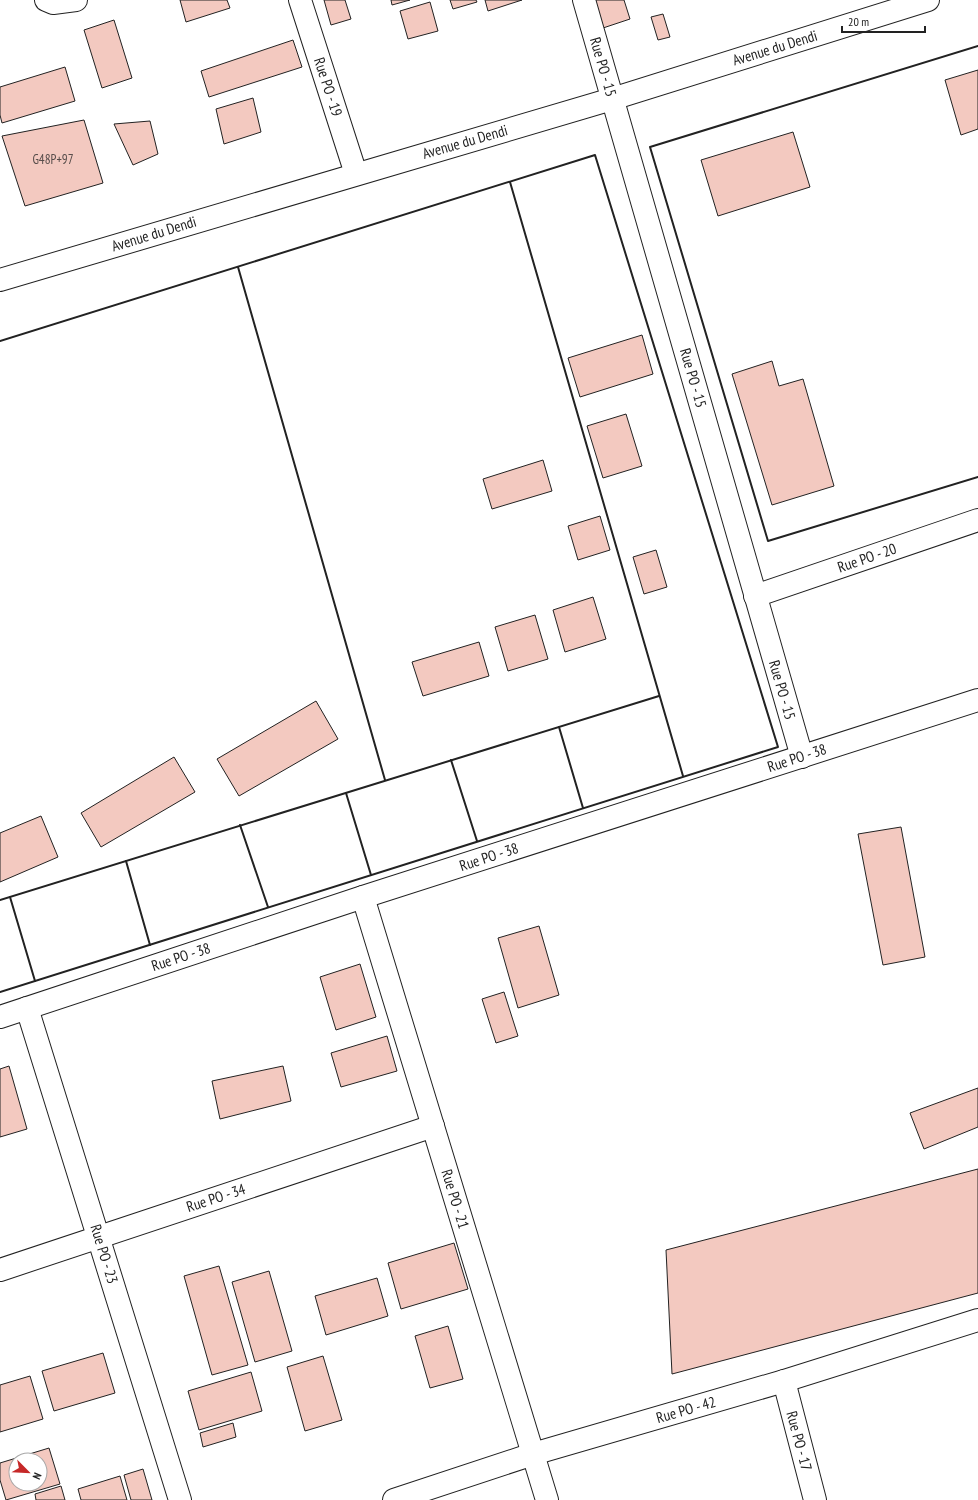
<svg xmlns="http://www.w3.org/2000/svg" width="978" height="1500" viewBox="0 0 978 1500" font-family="'PT Sans Narrow',sans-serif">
	<rect width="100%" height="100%" fill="#fff"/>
	<g fill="#f3c9c0" stroke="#222" fill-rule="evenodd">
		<polygon points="180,0 227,0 230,8 186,22"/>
		<polygon points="324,0 345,0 351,19 331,25"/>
		<polygon points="391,0 410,0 392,5"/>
		<polygon points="450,0 476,0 477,2 453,9"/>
		<polygon points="485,0 522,0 488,11"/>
		<polygon points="585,0 624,0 630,19 594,31"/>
		<polygon points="430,2 438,31 408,39 400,11"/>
		<polygon points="663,14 670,37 658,40 651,17"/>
		<polygon points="114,20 132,78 102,88 84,30"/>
		<polygon points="293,40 302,67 209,97 201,71"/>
		<polygon points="65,67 75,101 2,123 0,115 0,87"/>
		<polygon points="978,70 978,129 961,135 945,80"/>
		<polygon points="253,98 261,132 224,144 216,109"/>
		<polygon points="84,120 103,183 25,206 2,136"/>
		<polygon points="150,121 158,154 133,165 114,124"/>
		<polygon points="793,132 810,187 718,216 701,160"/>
		<polygon points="642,335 653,374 580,397 568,358"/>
		<polygon points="772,361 779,386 803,379 834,486 772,505 732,374"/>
		<polygon points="626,414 642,466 603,478 587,426"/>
		<polygon points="543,460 552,491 492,509 483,479"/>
		<polygon points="600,516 610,550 578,560 568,526"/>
		<polygon points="656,550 667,587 644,594 633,557"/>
		<polygon points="593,597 606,639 565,652 553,610"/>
		<polygon points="535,615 548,659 508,671 495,627"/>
		<polygon points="479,642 489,676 423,696 412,662"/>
		<polygon points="316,701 338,739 239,796 217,759"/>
		<polygon points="174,757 195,792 101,847 81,813"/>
		<polygon points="41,816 58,857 0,882 0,833"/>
		<polygon points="901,827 925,957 883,965 858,834"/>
		<polygon points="539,926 559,995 518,1008 498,938"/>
		<polygon points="360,964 376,1017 336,1030 320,977"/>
		<polygon points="504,992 518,1036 496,1043 482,999"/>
		<polygon points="387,1036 397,1071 341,1087 331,1053"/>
		<polygon points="9,1066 27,1129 0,1137 0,1069"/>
		<polygon points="283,1066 291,1101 220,1119 212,1081"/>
		<polygon points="978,1088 978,1127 924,1149 910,1113"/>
		<polygon points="978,1169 978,1293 672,1374 666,1250"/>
		<polygon points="454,1243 468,1289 401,1309 388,1263"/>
		<polygon points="219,1266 248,1365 212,1375 184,1276"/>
		<polygon points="269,1271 292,1351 255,1362 232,1282"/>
		<polygon points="377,1278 388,1316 326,1335 315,1296"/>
		<polygon points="448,1326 463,1379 430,1388 415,1336"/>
		<polygon points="103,1353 115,1393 54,1411 42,1371"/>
		<polygon points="323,1356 342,1420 305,1431 287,1367"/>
		<polygon points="251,1372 262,1411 199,1430 188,1391"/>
		<polygon points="30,1376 43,1419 0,1432 0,1385"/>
		<polygon points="233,1423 236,1437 203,1447 200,1433"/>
		<path d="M49,1448L60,1484L6,1500L0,1480V1463ZM16,1460H40V1484H16Z"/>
		<polygon points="143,1469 152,1500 131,1500 124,1475"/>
		<polygon points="120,1476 127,1500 81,1500 78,1489"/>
		<polygon points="61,1486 65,1500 36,1500 35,1494"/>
	</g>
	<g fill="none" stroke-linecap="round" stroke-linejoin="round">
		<g stroke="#222" stroke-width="24">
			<g id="minor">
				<polyline points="46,0 53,3 76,0"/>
				<polyline points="300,0 356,174"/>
				<polyline points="584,0 802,757"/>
				<polyline points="0,280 612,99 928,0"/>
				<polyline points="755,596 978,520"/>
				<polyline points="363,897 547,1500"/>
				<polyline points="27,1008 180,1500"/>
				<polyline points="0,1017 363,897 978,700"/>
				<polyline points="0,1270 433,1126"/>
				<polyline points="784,1381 815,1500"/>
				<polyline points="394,1500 533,1454 784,1381 978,1320"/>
			</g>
		</g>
		<use href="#minor" stroke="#fff" stroke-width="22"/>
		<g stroke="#222" stroke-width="2">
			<polyline points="978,46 650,147 768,541 978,477"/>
			<polyline points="510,182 683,776"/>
			<polyline points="238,267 385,780"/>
			<polyline points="0,341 595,155 778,747 0,992"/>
			<polyline points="559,727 583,808"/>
			<polyline points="451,760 477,841"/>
			<polyline points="346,793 371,875"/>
			<polyline points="240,825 268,907"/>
			<polyline points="126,861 150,945"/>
			<polyline points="10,897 35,981"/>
			<polyline points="0,900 659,696"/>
		</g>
	</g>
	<g text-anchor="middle" stroke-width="3" stroke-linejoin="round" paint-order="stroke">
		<g font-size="13" fill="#564c4a">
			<text x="53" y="164">G48P+97</text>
		</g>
		<g font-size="15" fill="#222" stroke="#fff">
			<text transform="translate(775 48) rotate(-17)" y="5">Avenue du Dendi</text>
			<text transform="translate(603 67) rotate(74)" y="5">Rue PO - 15</text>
			<text transform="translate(328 87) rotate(72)" y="5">Rue PO - 19</text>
			<text transform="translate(465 142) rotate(-16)" y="5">Avenue du Dendi</text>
			<text transform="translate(154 234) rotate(-17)" y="5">Avenue du Dendi</text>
			<text transform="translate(693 378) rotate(74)" y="5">Rue PO - 15</text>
			<text transform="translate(867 558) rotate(-19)" y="5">Rue PO - 20</text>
			<text transform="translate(782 690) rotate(74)" y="5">Rue PO - 15</text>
			<text transform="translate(797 758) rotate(-18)" y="5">Rue PO - 38</text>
			<text transform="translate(489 857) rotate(-18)" y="5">Rue PO - 38</text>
			<text transform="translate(181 957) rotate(-18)" y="5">Rue PO - 38</text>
			<text transform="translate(216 1198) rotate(-18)" y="5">Rue PO - 34</text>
			<text transform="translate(455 1199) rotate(73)" y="5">Rue PO - 21</text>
			<text transform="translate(104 1254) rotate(73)" y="5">Rue PO - 23</text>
			<text transform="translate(686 1410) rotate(-16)" y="5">Rue PO - 42</text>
			<text transform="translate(799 1441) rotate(75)" y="5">Rue PO - 17</text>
		</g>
	</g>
	<g transform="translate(28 1472) rotate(114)"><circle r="19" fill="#ffffff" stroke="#a7a7a7"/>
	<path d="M0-3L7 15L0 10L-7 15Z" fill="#c62828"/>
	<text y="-6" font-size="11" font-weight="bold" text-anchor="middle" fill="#222222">N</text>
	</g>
	<path d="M842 26v6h83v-6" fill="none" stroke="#222222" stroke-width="2"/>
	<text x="848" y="26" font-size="12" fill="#222222" stroke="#ffffff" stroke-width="3" paint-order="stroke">20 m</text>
</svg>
